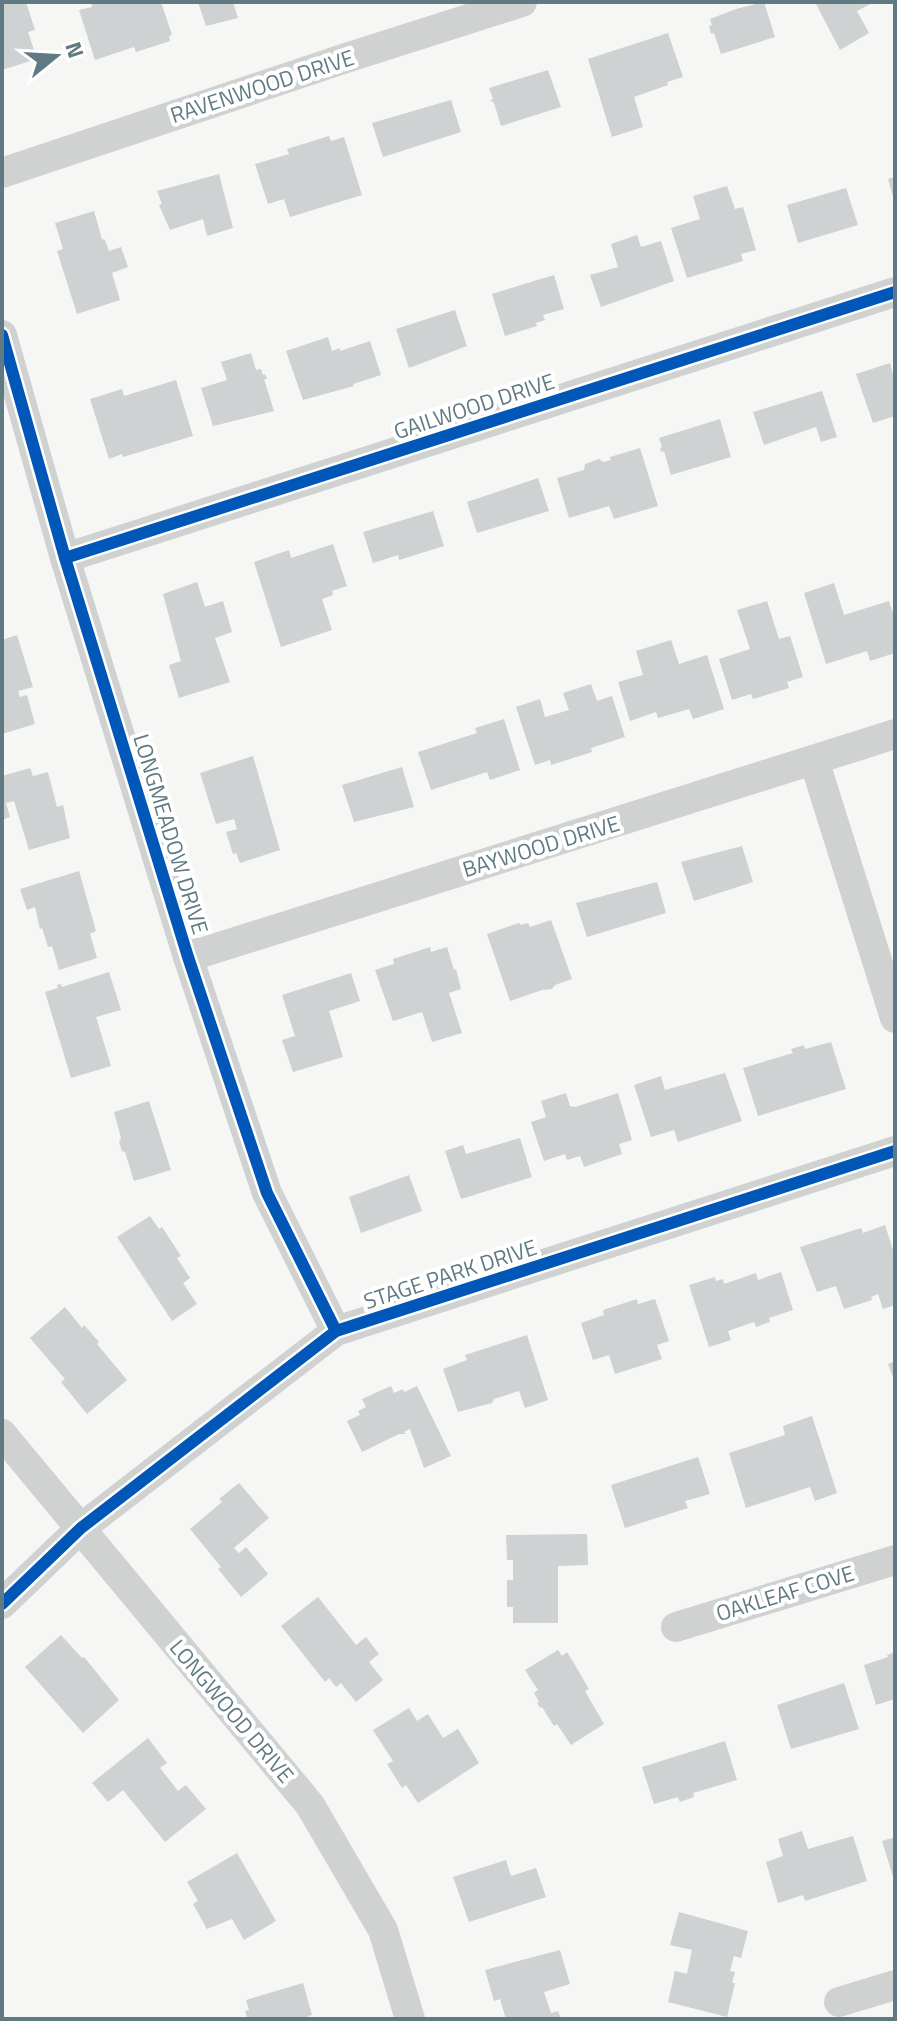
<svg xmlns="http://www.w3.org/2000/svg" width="897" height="2021" viewBox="0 0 897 2021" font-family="'Titillium Web',sans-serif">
	<rect width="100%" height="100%" fill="#f6f6f5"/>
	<g fill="#cfd2d2">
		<polygon points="2,2 26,2 35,30 28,32 37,59 2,70"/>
		<polygon points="91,2 161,2 172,35 169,36 170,41 136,52 134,47 95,60 79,10 92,7"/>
		<polygon points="198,2 233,2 238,18 206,26"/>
		<polygon points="764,2 775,37 721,54 714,33 711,34 709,26 712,25 710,19 736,9"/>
		<polygon points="815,2 874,2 857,11 869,33 840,50"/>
		<polygon points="668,33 683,77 667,82 668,85 634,97 643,127 612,137 588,59"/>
		<polygon points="548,70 561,107 501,126 494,103 490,100 493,99 489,88"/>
		<polygon points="451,100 461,132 383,157 372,123"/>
		<polygon points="329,136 331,141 344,137 362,195 290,217 284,199 268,204 255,164 289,154 287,149"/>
		<polygon points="219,174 233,228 207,236 203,219 170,230 159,205 162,204 157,191"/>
		<polygon points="895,177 895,199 894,200 888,179"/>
		<polygon points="727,186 735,209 743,207 756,250 741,254 743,261 687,278 671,228 700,219 693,196"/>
		<polygon points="846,188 858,225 798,243 787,205"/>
		<polygon points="94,211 102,239 105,240 109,251 121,247 128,267 112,273 120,300 77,314 57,251 63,249 55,223"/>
		<polygon points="637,235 641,247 661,241 674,281 601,307 590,275 618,267 611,244"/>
		<polygon points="554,275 564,309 543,315 545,320 536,323 537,326 505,336 492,294"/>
		<polygon points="455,310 467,346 409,368 396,329"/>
		<polygon points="328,337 332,351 340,348 340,351 370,341 381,375 353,384 354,386 303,400 286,351"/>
		<polygon points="251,353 256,370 261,369 263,375 265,374 267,379 264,379 274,411 213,426 201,388 227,380 221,362"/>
		<polygon points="890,363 893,374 895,374 895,416 873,423 856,374"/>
		<polygon points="176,380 193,436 123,457 122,454 109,459 90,399 122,389 124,396"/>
		<polygon points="822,391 837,437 821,442 816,427 764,445 753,412"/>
		<polygon points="720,419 731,457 671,475 664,451 661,452 660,448 662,447 659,438"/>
		<polygon points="640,448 658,506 614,519 609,506 569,518 557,478 584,470 585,464 599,459 603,462 611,460 610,457"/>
		<polygon points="538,478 549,511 477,533 467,502"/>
		<polygon points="433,511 444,546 399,560 398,555 373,563 363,532"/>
		<polygon points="333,544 347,586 332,591 333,595 322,599 332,630 281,647 254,562 289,550 291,558"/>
		<polygon points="197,582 205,607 223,601 232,632 215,638 230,682 179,698 169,665 181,661 163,594"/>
		<polygon points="834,583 844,615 889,601 895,619 895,653 870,661 867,651 826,664 804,593"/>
		<polygon points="767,601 779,639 790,636 803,677 787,682 789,688 753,699 751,694 732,700 719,659 750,649 737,610"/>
		<polygon points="17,635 33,687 18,691 20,697 27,695 35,724 2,734 2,640"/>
		<polygon points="671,640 679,664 707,655 724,709 693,719 689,709 658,718 656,712 630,721 618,682 643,675 636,651"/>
		<polygon points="591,684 597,701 612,696 625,737 591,748 592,752 551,765 550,760 535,765 516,707 540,699 545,717 569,710 563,693"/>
		<polygon points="504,719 520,770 490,780 487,772 431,790 418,752 477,733 475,728"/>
		<polygon points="253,756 280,850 240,863 236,853 233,854 226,832 237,829 234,819 216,824 200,773"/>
		<polygon points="402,767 414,807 354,822 342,785"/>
		<polygon points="30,768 33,776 48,772 57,807 63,805 70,838 29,850 14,801 6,803 10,817 2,820 2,776"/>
		<polygon points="742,846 753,882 694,901 681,862"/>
		<polygon points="79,871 96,931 90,934 97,958 59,970 52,946 48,947 42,928 40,929 35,907 27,910 20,889"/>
		<polygon points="657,882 666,913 587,937 576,903"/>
		<polygon points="551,920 572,979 555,985 552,989 542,990 510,1001 487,934 519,923 521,925 528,923 530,927"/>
		<polygon points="430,947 431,952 447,947 454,970 456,969 461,989 449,993 462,1033 432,1042 422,1012 393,1021 375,970 394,964 393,959"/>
		<polygon points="109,972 121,1010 96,1017 111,1066 71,1078 45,992 58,988 57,985 61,984 62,987"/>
		<polygon points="351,973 360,1001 329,1011 343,1057 293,1072 282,1040 295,1036 282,995"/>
		<polygon points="831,1042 846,1089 758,1116 743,1068 793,1053 791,1049 804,1045 805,1049"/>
		<polygon points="725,1073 742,1121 678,1142 674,1130 651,1137 634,1085 661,1076 665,1090"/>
		<polygon points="566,1093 570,1106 575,1107 618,1093 632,1140 619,1144 622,1154 584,1167 580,1156 567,1160 565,1154 544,1161 531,1122 546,1117 541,1101"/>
		<polygon points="149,1101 171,1170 134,1181 125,1152 122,1151 119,1142 121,1138 114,1112"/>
		<polygon points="520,1138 532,1177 461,1199 445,1151 463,1145 466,1154"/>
		<polygon points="409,1175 422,1211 361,1233 349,1197"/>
		<polygon points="150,1216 159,1229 162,1227 181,1256 177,1258 190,1278 183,1283 197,1304 172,1321 117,1237"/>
		<polygon points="885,1225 895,1256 895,1305 883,1309 878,1294 871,1297 872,1300 844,1309 836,1286 817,1292 800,1247 861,1228 863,1233"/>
		<polygon points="781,1272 793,1310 769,1318 770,1322 756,1327 754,1322 728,1331 731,1340 709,1347 689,1285 715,1277 716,1281 723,1279 724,1284 756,1273 758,1280"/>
		<polygon points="637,1299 638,1304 655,1299 669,1341 657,1345 662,1359 615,1374 609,1355 593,1360 581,1323 604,1315 603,1310"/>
		<polygon points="65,1307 82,1328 84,1325 99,1342 97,1344 127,1380 87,1414 61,1382 65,1379 30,1338"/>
		<polygon points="527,1335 548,1400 525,1408 519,1391 494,1399 492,1403 458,1412 443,1369 467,1360 465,1355"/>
		<polygon points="895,1361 895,1382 888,1364"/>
		<polygon points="391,1386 394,1393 403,1389 404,1392 417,1386 451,1456 424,1468 410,1429 404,1432 406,1434 399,1434 362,1452 347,1421 360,1415 358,1411 366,1407 362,1399"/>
		<polygon points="812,1416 837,1493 815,1501 810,1487 746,1508 729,1453 785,1435 783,1426"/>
		<polygon points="698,1457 710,1494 685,1501 688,1508 625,1528 611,1485"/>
		<polygon points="239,1483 269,1518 234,1548 239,1553 246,1547 268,1574 241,1597 218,1569 221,1567 190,1529 222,1502 219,1499"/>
		<polygon points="587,1534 588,1565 558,1566 558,1623 513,1623 513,1607 507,1607 507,1580 513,1580 513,1560 507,1560 506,1535"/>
		<polygon points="318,1597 356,1645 366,1637 379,1654 369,1662 383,1680 356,1702 341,1683 336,1687 329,1678 325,1682 281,1626"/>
		<polygon points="61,1635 82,1658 84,1657 119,1700 83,1733 25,1667"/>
		<polygon points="558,1650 562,1656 567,1652 575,1665 589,1689 585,1691 604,1724 571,1745 557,1724 554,1726 542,1707 540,1708 537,1703 539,1702 534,1693 538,1690 525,1670"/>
		<polygon points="895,1652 895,1699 876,1705 864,1665 888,1657 887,1655"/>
		<polygon points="844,1683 859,1729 791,1749 777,1705"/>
		<polygon points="409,1708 417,1721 428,1714 443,1738 458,1729 479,1763 418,1803 406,1785 402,1788 387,1764 393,1761 373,1730"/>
		<polygon points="148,1738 167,1763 160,1768 178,1791 186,1785 206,1809 165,1842 123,1790 108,1802 92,1783"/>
		<polygon points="725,1741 737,1780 693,1793 694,1797 680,1802 678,1797 654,1804 642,1767"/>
		<polygon points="802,1831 808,1849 853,1836 867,1881 805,1901 803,1895 778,1903 766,1862 783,1856 778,1839"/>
		<polygon points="895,1837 895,1880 894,1880 882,1841"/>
		<polygon points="237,1853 276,1921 244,1940 232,1919 207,1929 193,1904 198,1901 187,1882"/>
		<polygon points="506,1860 511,1876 536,1868 546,1897 469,1922 453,1877"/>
		<polygon points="679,1912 748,1931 741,1958 734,1956 730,1971 735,1972 732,1983 735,1983 727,2017 668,2002 675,1971 687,1974 692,1950 670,1945"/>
		<polygon points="560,1950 570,1984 544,1992 551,2013 558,2011 561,2019 506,2019 500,1999 494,2001 485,1970"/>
		<polygon points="303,1983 312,2015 308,2016 309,2019 247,2018 245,2011 249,2010 246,2000"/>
	</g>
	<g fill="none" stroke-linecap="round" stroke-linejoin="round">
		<g stroke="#d0d1d1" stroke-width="30">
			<polyline points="2,173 346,58 522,2"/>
			<polyline points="2,335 65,558 188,957 267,1193 336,1331"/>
			<polyline points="65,558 895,292"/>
			<polyline points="814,760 895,1018"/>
			<polyline points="188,957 895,734"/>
			<polyline points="2,1434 310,1805 383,1930 410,2019"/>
			<polyline points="2,1604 81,1528 336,1331 895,1151"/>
			<polyline points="676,1627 895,1560"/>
			<polyline points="839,2002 895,1985"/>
		</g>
		<g stroke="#fff" stroke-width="17">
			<g id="cycleway">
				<polyline points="2,335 65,558 188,957 267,1193 336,1331"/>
				<polyline points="65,558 895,292"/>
				<polyline points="2,1604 81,1528 336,1331 895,1151"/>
			</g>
		</g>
		<use href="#cycleway" stroke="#0057b8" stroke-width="12"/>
	</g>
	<g text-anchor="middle" stroke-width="8" stroke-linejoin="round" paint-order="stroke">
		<g font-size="22" fill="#5f7a82" stroke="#fff">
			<text transform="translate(262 86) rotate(-18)" y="8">RAVENWOOD DRIVE</text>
			<text transform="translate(474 406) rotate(-18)" y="8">GAILWOOD DRIVE</text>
			<text transform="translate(171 834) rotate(73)" y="8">LONGMEADOW DRIVE</text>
			<text transform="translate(541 846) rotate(-17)" y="8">BAYWOOD DRIVE</text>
			<text transform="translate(450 1274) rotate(-18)" y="8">STAGE PARK DRIVE</text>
			<text transform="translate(785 1593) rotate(-17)" y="8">OAKLEAF COVE</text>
			<text transform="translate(232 1711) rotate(50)" y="8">LONGWOOD DRIVE</text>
		</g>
	</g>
	<rect width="897" height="2021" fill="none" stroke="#5f7a82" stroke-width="8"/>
	<g transform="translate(56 56) rotate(72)" stroke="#ffffff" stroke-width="6" paint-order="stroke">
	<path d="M0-6L14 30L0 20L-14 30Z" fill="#5f7a82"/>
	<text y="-12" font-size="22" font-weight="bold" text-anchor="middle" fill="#5f7a82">N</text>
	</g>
</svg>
